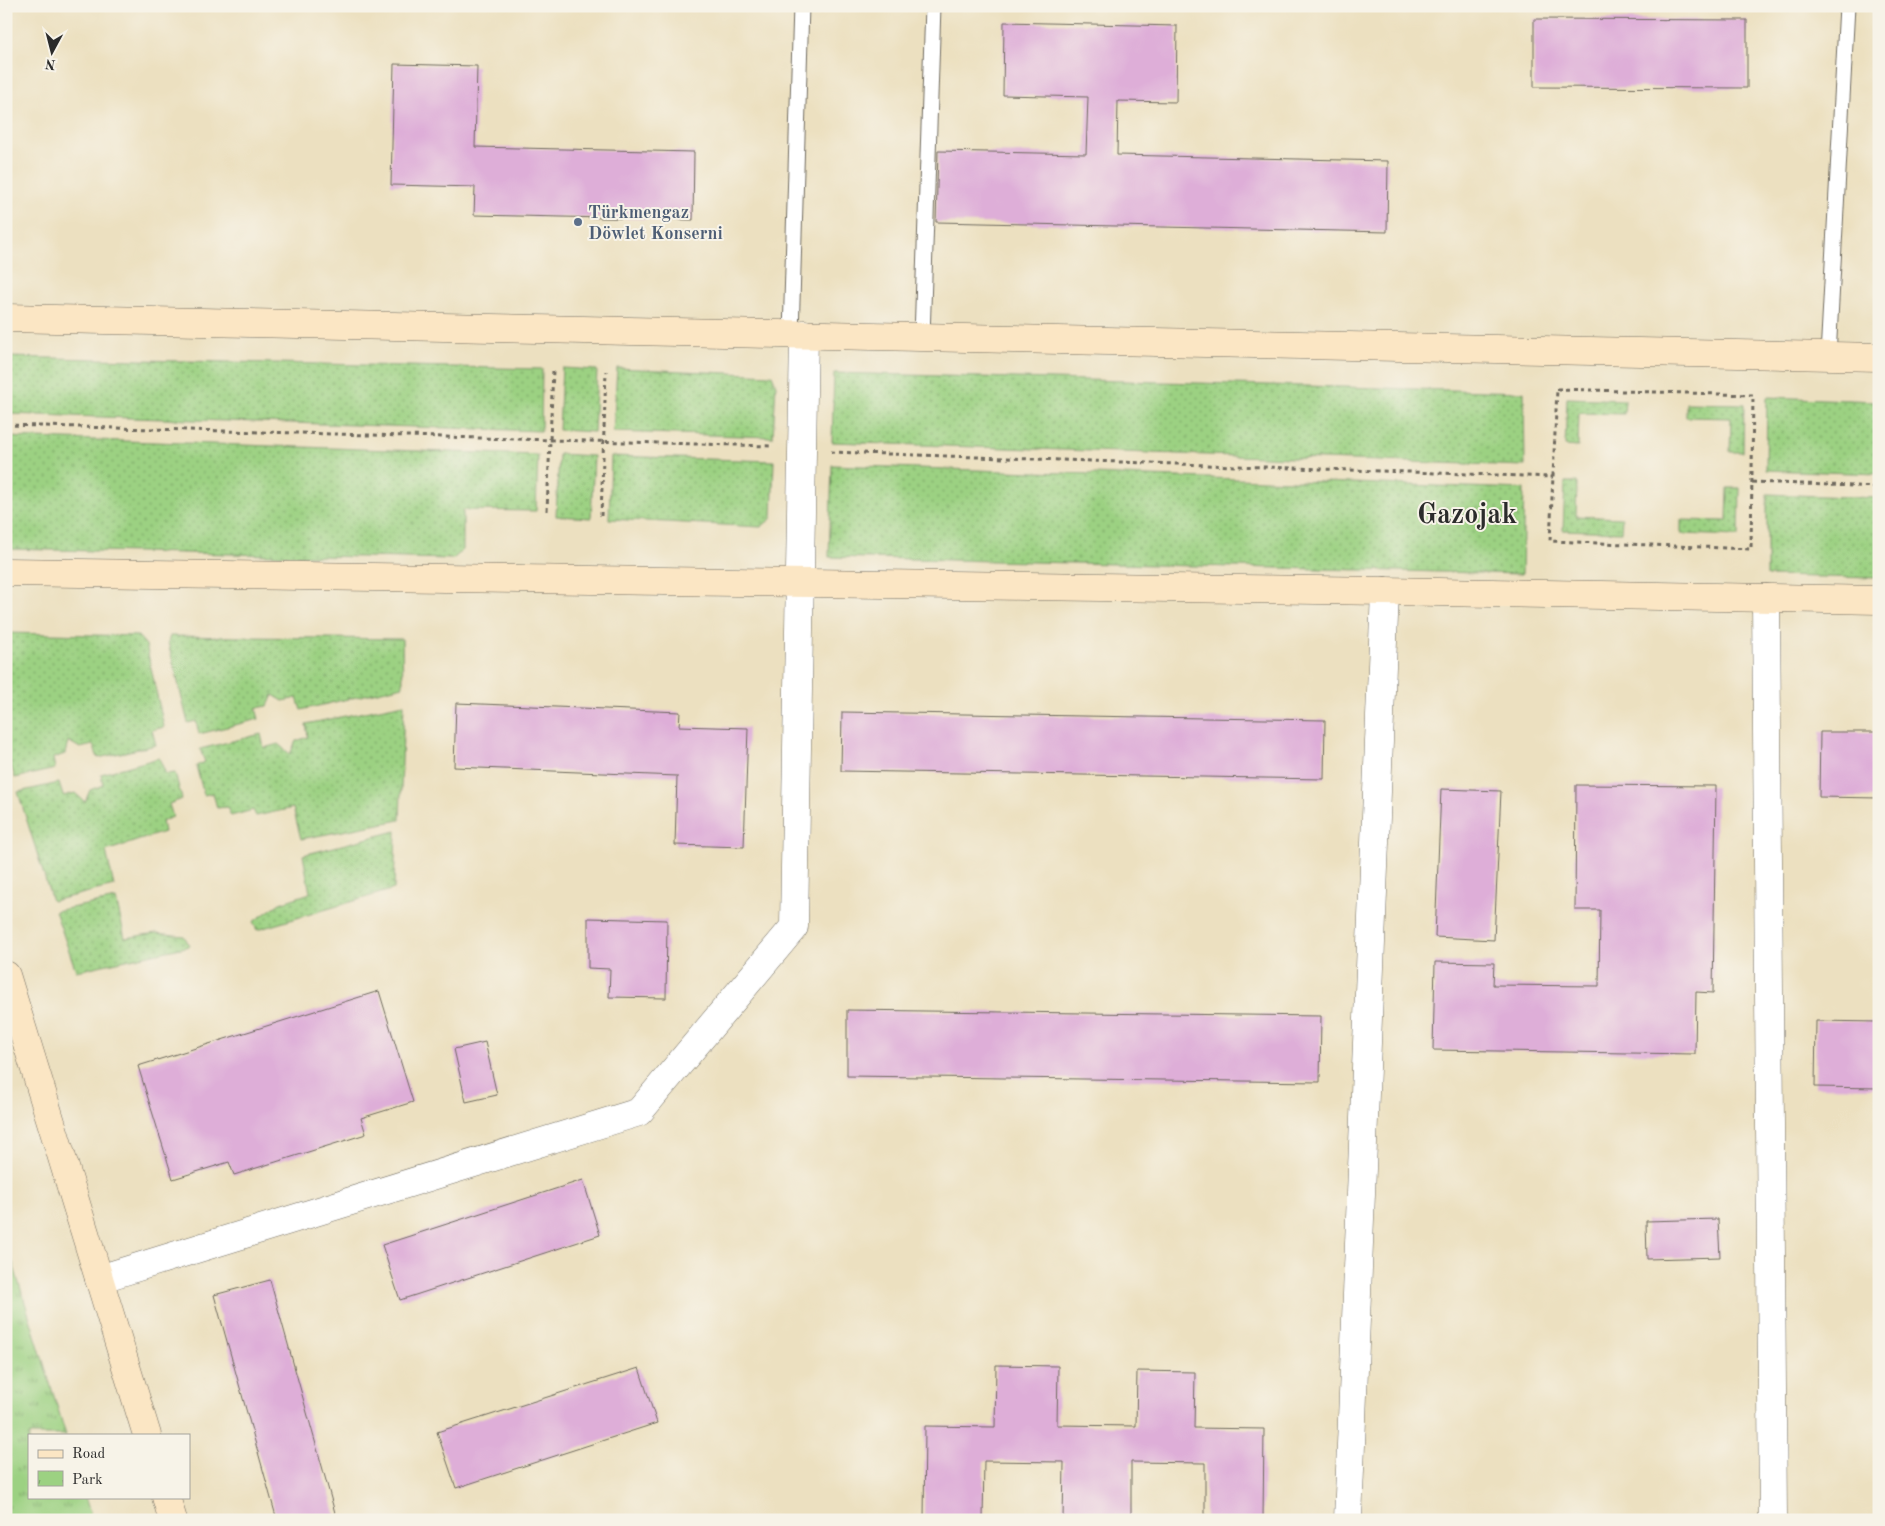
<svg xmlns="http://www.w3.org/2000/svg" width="1885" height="1526" viewBox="0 0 1885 1526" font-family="'Old Standard TT',serif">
	<defs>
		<pattern id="grass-dots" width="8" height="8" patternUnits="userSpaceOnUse" patternTransform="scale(1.25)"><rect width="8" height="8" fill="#9cd182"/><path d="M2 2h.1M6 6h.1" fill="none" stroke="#7faa6b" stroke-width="1.8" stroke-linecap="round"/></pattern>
		<pattern id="park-tufts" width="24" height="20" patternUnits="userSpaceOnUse" patternTransform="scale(1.25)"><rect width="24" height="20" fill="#9cd182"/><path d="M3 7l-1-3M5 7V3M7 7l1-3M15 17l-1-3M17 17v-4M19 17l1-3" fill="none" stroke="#7faa6b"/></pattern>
	</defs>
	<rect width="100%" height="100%" fill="#f7f3e8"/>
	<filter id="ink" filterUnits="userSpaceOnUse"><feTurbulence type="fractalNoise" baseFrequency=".02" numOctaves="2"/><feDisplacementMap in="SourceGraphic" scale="10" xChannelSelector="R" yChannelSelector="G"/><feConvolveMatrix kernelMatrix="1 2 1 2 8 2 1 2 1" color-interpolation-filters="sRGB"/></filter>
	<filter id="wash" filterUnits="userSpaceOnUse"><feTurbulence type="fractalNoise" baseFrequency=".0096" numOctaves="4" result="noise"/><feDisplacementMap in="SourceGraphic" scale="20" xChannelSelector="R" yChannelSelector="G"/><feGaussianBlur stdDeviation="1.12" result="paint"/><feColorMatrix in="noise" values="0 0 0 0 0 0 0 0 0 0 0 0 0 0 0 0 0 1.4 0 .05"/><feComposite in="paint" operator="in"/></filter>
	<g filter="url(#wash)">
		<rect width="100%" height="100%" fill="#ece0c0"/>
		<g fill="url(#grass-dots)" stroke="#647e56">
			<polygon points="6,357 542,369 541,431 6,414"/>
			<polygon points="562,368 597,370 594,432 559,430"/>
			<polygon points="617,368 772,375 776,385 773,437 613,432"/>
			<polygon points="834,373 1524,392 1525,466 832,442"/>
			<polygon points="1767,397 1879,401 1879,474 1766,470"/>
			<polygon points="1567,398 1625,400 1624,414 1579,413 1578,447 1565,446"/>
			<polygon points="1686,403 1744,404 1743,452 1730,452 1731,418 1686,417"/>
			<polygon points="6,437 538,455 536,511 463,510 463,550 453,559 6,549"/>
			<polygon points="559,454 594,456 591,518 556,516"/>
			<polygon points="611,456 774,461 772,518 761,527 609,519"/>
			<polygon points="832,465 1524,489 1522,574 829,557"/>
			<polygon points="1565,482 1577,482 1576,516 1622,518 1621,532 1563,530"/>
			<polygon points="1728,488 1740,488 1739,536 1681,534 1681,520 1727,521"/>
			<polygon points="1767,494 1879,498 1879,578 1767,576"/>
			<polygon points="6,633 138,636 146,645 164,727 152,730 156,745 98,758 93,745 80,748 68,741 65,754 53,758 55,769 15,778 6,751"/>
			<polygon points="170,636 402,639 403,686 301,710 297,698 283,701 273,695 268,706 256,708 259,719 199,734 196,721 188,723 168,642"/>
			<polygon points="404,704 400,820 301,839 293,808 256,816 253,810 231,816 227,807 217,808 213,793 204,795 196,766 205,762 200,749 261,734 264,748 278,744 290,754 296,741 308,737 306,724"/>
			<polygon points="159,758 166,774 175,773 182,799 169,804 173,817 162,821 164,832 106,851 114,886 52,901 18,792 59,783 63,796 75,793 85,802 90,790 103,785 101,774"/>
			<polygon points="396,831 394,889 257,930 253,922 280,903 310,893 303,855"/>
			<polygon points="116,899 125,938 156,933 184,936 190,946 76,971 55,911"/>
		</g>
		<polygon fill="url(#park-tufts)" stroke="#647e56" points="6,1241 66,1435 29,1435 29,1497 85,1497 92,1520 6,1520"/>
		<g id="blocks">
			<g fill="#deaed8">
				<polygon points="1534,19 1747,20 1747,88 1534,87"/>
				<polygon points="1004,22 1177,26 1176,102 1118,101 1117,155 1388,161 1387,232 936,222 938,151 1086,154 1088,97 1003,95"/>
				<polygon points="394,64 477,66 475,147 694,152 693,220 474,215 475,187 391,185"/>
				<polygon points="456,703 680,712 679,726 748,728 744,847 675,845 677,776 454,767"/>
				<polygon points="842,712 1325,720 1324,779 841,771"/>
				<polygon points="1820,732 1879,732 1879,798 1819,797"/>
				<polygon points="1576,785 1716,786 1713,993 1696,992 1695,1054 1433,1050 1435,962 1494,963 1493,985 1599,986 1600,910 1575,910"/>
				<polygon points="1441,789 1501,791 1494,940 1435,937"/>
				<polygon points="588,918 667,920 666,998 609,997 610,969 588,968"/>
				<polygon points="379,991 413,1102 361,1118 366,1134 234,1175 229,1162 173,1179 138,1066"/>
				<polygon points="847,1010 1321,1016 1320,1082 847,1076"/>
				<polygon points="1816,1021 1879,1022 1879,1088 1815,1087"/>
				<polygon points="485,1042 497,1095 466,1102 454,1049"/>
				<polygon points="583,1180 600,1235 400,1300 382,1245"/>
				<polygon points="1718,1219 1720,1257 1647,1259 1646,1221"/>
				<polygon points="270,1280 337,1520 277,1520 214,1295"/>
				<polygon points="996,1365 1058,1366 1057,1425 1136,1426 1137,1371 1195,1372 1194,1428 1264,1429 1263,1520 1205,1520 1205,1463 1131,1462 1131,1520 1063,1520 1064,1462 984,1461 983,1520 924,1520 925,1426 995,1427"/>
				<polygon points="639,1368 657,1423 456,1488 437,1432"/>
			</g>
		</g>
	</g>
	<g filter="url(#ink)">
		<use href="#blocks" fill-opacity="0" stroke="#6f6a5f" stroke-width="1"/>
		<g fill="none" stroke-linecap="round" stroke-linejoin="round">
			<g stroke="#6f6a5f" stroke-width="17">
				<g id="lane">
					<polyline points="791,334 801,6"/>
					<polyline points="922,337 933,6"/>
					<polyline points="1828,356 1847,6"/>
				</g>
			</g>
			<g stroke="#6f6a5f" stroke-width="29">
				<g id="street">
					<polyline points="1766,598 1773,1520"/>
					<polyline points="99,1279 639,1112 794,927 804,334"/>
					<polyline points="1348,1520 1385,591"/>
				</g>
			</g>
			<g stroke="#6f6a5f" stroke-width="29">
				<g id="secondary">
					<polyline points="6,318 1879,357"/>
					<polyline points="6,572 1385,591 1879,600"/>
					<polyline points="6,975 147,1435"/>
					<polyline points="166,1497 173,1520"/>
				</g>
			</g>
			<g stroke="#6f6a5f" stroke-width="3" stroke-dasharray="4 4" stroke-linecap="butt">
				<polygon points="1557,389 1753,395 1751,549 1550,541"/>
				<polyline points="6,425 771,446"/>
				<polyline points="831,452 1553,477"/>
				<polyline points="1752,482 1879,487"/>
				<polyline points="547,511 553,370"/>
				<polyline points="601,516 606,371"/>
			</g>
			<use href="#lane" stroke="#fff" stroke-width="15"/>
			<use href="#street" stroke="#fff" stroke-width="28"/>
			<use href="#secondary" stroke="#fbe6c4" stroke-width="28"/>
		</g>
	</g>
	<circle fill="#5c6f8a" stroke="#f7f3e8" stroke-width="2" cx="578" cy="222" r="5"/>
	<g text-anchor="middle" stroke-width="4" stroke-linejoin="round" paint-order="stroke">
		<g font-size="18" font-weight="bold" fill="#4e5e75" stroke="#f7f3e8" text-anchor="start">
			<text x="588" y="218">Türkmengaz<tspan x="588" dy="21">Döwlet Konserni</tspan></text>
		</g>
		<g font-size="28" font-weight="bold" fill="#2b2b2b" stroke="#f7f3e8">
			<text x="1467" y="523">Gazojak</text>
		</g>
	</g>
	<rect width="1885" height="1526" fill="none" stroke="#f7f3e8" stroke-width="25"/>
	<rect x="28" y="1434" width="162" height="65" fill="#f7f3e8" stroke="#a5a39c"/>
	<rect x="38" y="1450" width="25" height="8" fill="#fbe6c4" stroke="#a5a39c"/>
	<text x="72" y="1458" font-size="15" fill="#2b2b2b">Road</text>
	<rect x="38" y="1471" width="25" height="15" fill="url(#park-tufts)" stroke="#a5a39c"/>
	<text x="72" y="1484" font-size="15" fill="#2b2b2b">Park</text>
	<g transform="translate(52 52) rotate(187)" stroke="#f7f3e8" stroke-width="4" paint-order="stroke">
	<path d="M0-4L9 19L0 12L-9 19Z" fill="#2b2b2b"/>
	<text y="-8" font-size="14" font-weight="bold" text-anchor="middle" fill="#2b2b2b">N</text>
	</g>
</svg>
